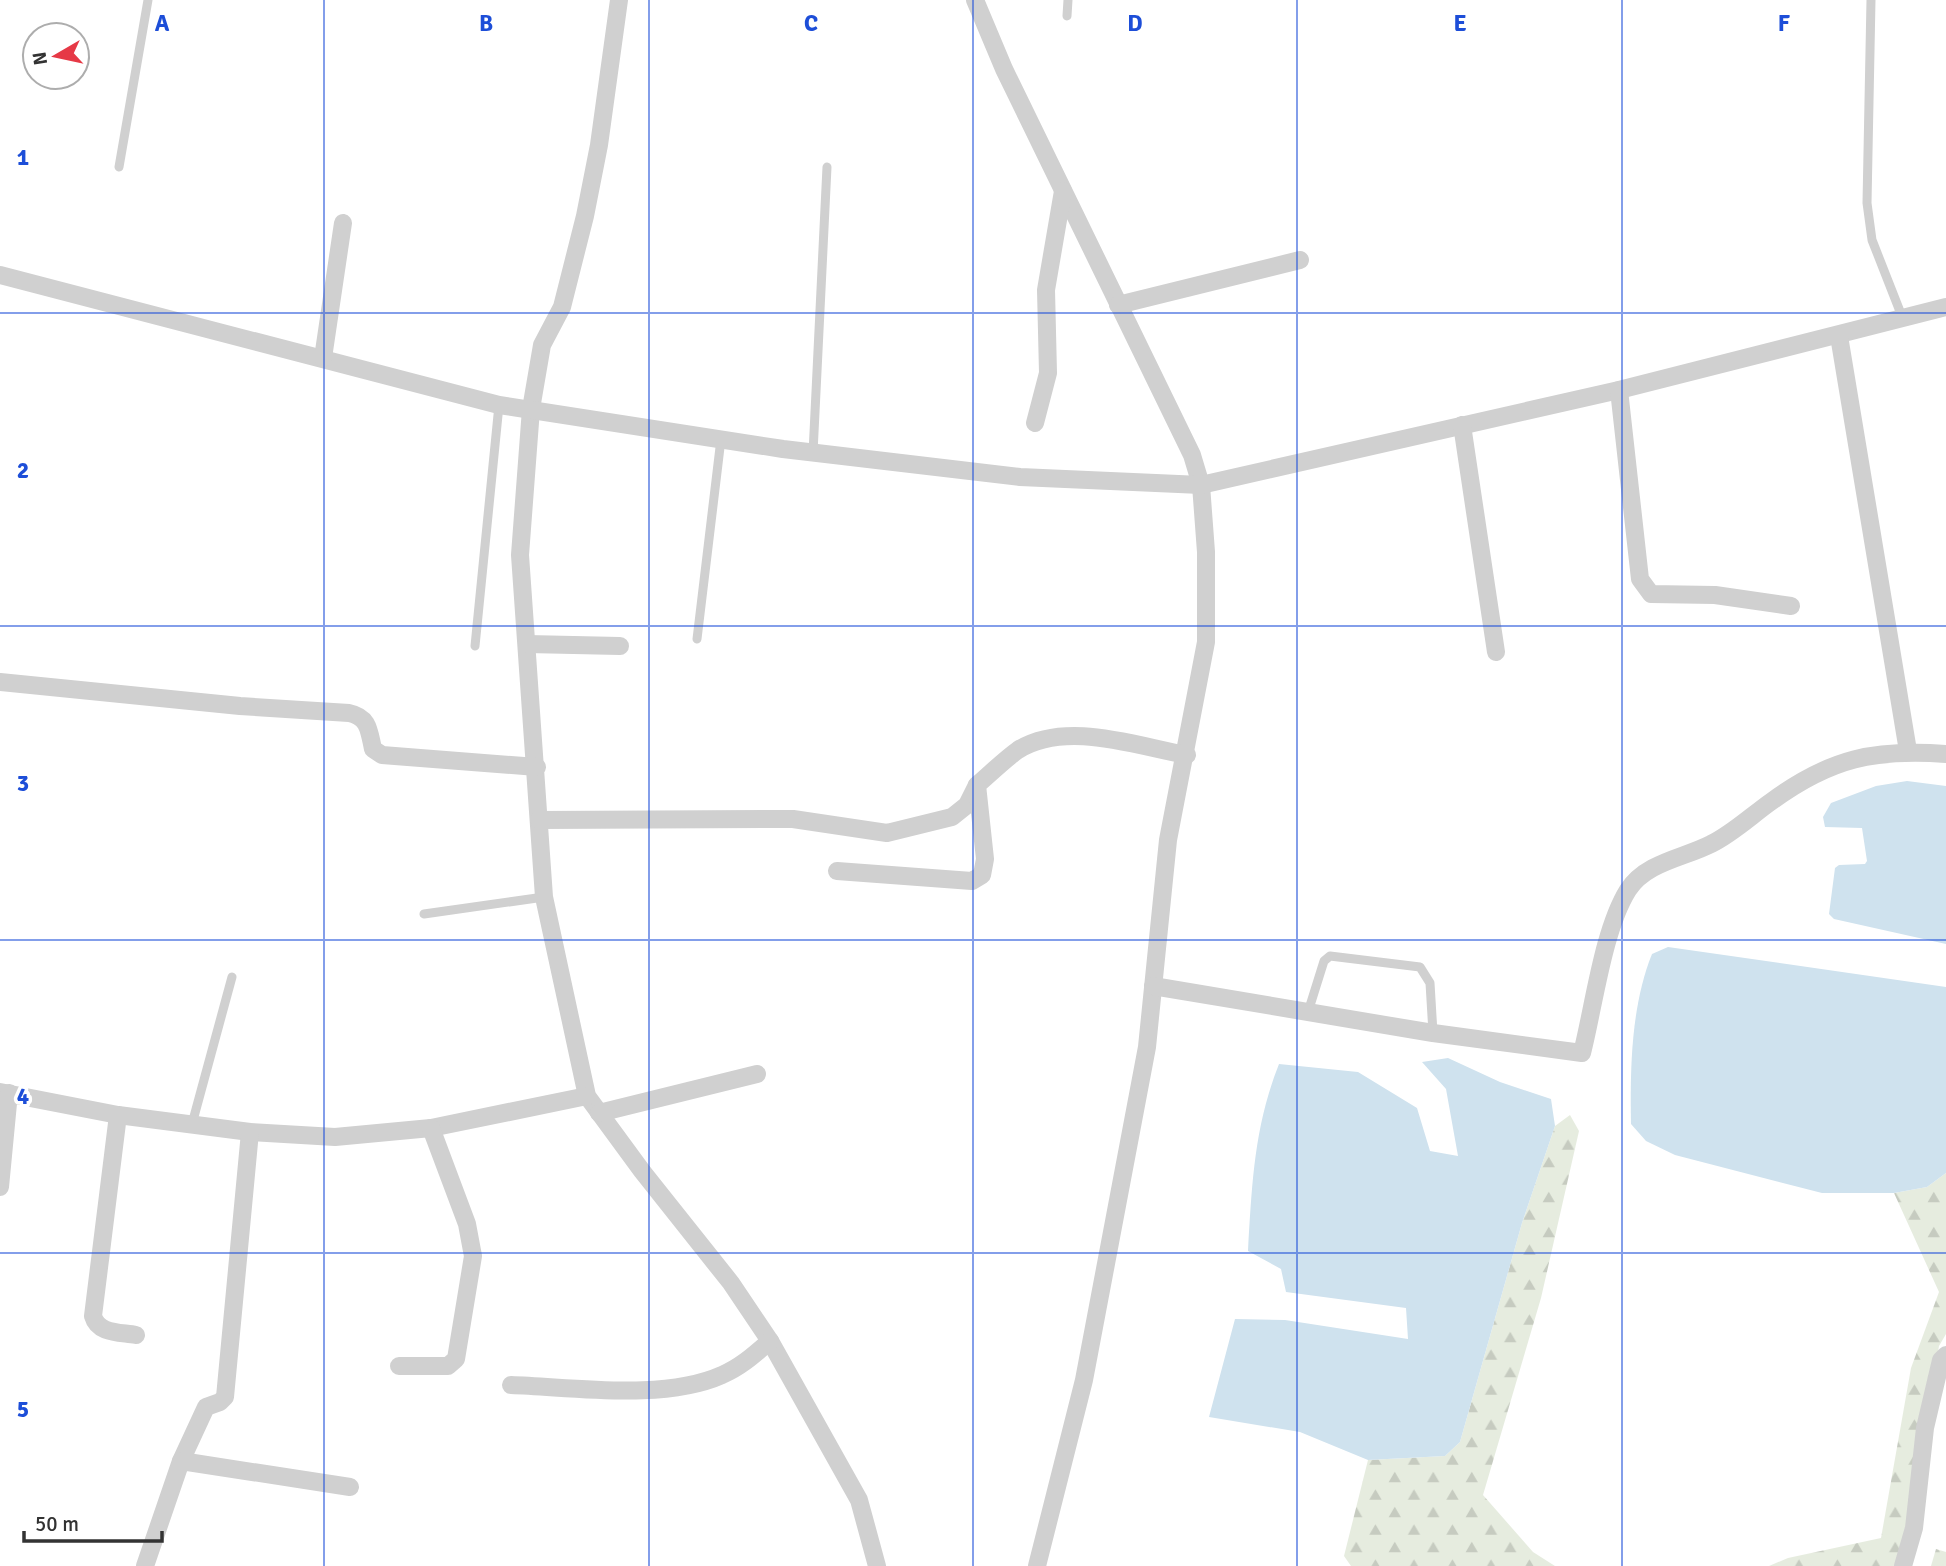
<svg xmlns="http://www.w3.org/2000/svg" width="1946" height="1566" viewBox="0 0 1946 1566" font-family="Signika,sans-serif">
	<defs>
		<pattern id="forest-firs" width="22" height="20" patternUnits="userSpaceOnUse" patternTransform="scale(1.75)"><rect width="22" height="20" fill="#e6ecdf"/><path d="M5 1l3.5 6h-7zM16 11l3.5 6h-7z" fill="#c6cbc0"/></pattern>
	</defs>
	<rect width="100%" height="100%" fill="#fff"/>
	<g fill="url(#forest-firs)">
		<polygon points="1570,1115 1579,1131 1541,1298 1483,1495 1533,1552 1555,1566 1351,1566 1344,1556 1368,1460 1445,1456 1460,1442 1522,1223 1555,1126"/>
		<polygon points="1946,1173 1946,1334 1939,1346 1905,1546 1898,1566 1769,1566 1788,1558 1881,1538 1911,1368 1939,1292 1894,1193 1927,1187"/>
		<polygon points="1936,1549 1946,1552 1946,1566 1931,1566"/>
	</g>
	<g fill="#cfe2ee">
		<polygon points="1907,781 1946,786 1946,944 1834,919 1829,914 1835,868 1839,865 1865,864 1867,861 1862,828 1825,827 1823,817 1831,803 1876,786"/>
		<path d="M1668,947L1946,987V1173L1927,1187L1894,1193H1822L1675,1155L1646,1141L1631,1124C1630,1069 1631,1006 1652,954Z"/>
		<path d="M1448,1058L1500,1082L1551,1099L1555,1126L1522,1223L1460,1442L1445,1456L1368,1460L1300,1432L1209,1417L1235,1319L1285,1320L1408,1339L1406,1308L1286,1292L1281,1269L1248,1251C1252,1184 1254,1127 1279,1064L1358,1072L1417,1108L1430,1151L1458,1156L1446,1089L1422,1062Z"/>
	</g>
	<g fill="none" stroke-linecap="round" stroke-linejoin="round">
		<g stroke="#d0d0d0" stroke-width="9">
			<polyline points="1871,0 1867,203 1872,240 1903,319"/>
			<polyline points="1067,16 1068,0"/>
			<polyline points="119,167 148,0"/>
			<polyline points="813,453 827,167"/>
			<polyline points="697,639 721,439"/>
			<polyline points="475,646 499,405"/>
			<polyline points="424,914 544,897"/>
			<polyline points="1308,1012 1324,961 1330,956 1420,967 1430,983 1433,1033"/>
			<polyline points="192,1124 232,977"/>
		</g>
		<g stroke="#d0d0d0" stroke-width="18">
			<polyline points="619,0 599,145 585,216 562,307 542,345 531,409 520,555 544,897 587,1096 642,1171 731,1283 770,1341 859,1500 877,1566"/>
			<polyline points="975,0 1004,69 1192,455 1201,485 1206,552 1206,642 1168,840 1147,1047 1084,1380 1037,1566"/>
			<polyline points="0,275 499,405 783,449 1020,477 1201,485 1619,390 1946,307"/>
			<polyline points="1118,305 1300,260"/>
			<polyline points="1839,336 1908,751"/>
			<polyline points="323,358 343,223"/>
			<polyline points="1619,390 1640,579 1651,594 1715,595 1791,606"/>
			<polyline points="1035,423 1048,373 1046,290 1063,191"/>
			<polyline points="1462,425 1496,652"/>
			<polyline points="527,644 620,646"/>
			<path d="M0,682L240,706L349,713C369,717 369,731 373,749L382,755L537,767"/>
			<polyline points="539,820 793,819 887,833 952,817 967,805 977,785"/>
			<path d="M837,871L972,881L982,875L985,859L977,785C990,774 1004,760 1018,750C1066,720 1136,746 1187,755"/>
			<path d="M1153,986L1433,1033L1582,1053C1594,1006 1603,930 1628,890C1646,862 1684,858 1711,844C1732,834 1752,815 1772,801C1831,758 1874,749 1946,754"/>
			<polyline points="0,1092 118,1115 250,1132 335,1137 431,1128 587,1096"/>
			<polyline points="599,1113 757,1074"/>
			<path d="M118,1115L93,1316C98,1334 120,1332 136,1335"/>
			<polyline points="0,1187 9,1093"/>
			<polyline points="399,1366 448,1366 456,1359 473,1256 467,1224 431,1128"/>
			<path d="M511,1385C574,1387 664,1401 722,1375C741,1367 755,1354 770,1341"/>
			<polyline points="181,1461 206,1407 220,1402 225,1397 250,1132"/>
			<polyline points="145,1566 181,1461 350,1487"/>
			<polyline points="1903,1566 1914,1528 1925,1428 1941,1360 1946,1355"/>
		</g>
	</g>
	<path fill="none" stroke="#1d4ed8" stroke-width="2" stroke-opacity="0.55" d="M324,0V1566M649,0V1566M973,0V1566M1297,0V1566M1622,0V1566M0,313H1946M0,626H1946M0,940H1946M0,1253H1946"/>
	<g font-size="23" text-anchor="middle" font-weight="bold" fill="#1d4ed8" stroke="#fff" stroke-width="7" stroke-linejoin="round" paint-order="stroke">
		<text x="162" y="31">A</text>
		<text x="486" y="31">B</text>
		<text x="811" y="31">C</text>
		<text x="1135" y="31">D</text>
		<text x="1460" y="31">E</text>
		<text x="1784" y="31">F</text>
		<text x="23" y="165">1</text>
		<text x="23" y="478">2</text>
		<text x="23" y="791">3</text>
		<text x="23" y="1104">4</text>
		<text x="23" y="1417">5</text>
	</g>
	<g transform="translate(56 56) rotate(261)"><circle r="33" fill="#ffffff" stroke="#adadad" stroke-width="2"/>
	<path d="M0-5L12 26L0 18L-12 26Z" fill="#e63946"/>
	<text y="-10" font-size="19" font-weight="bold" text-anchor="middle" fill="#333333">N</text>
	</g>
	<path d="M24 1531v10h138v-10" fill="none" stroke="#333333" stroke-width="3.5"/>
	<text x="35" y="1531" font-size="21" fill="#333333" stroke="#ffffff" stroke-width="5" paint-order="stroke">50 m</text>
</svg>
